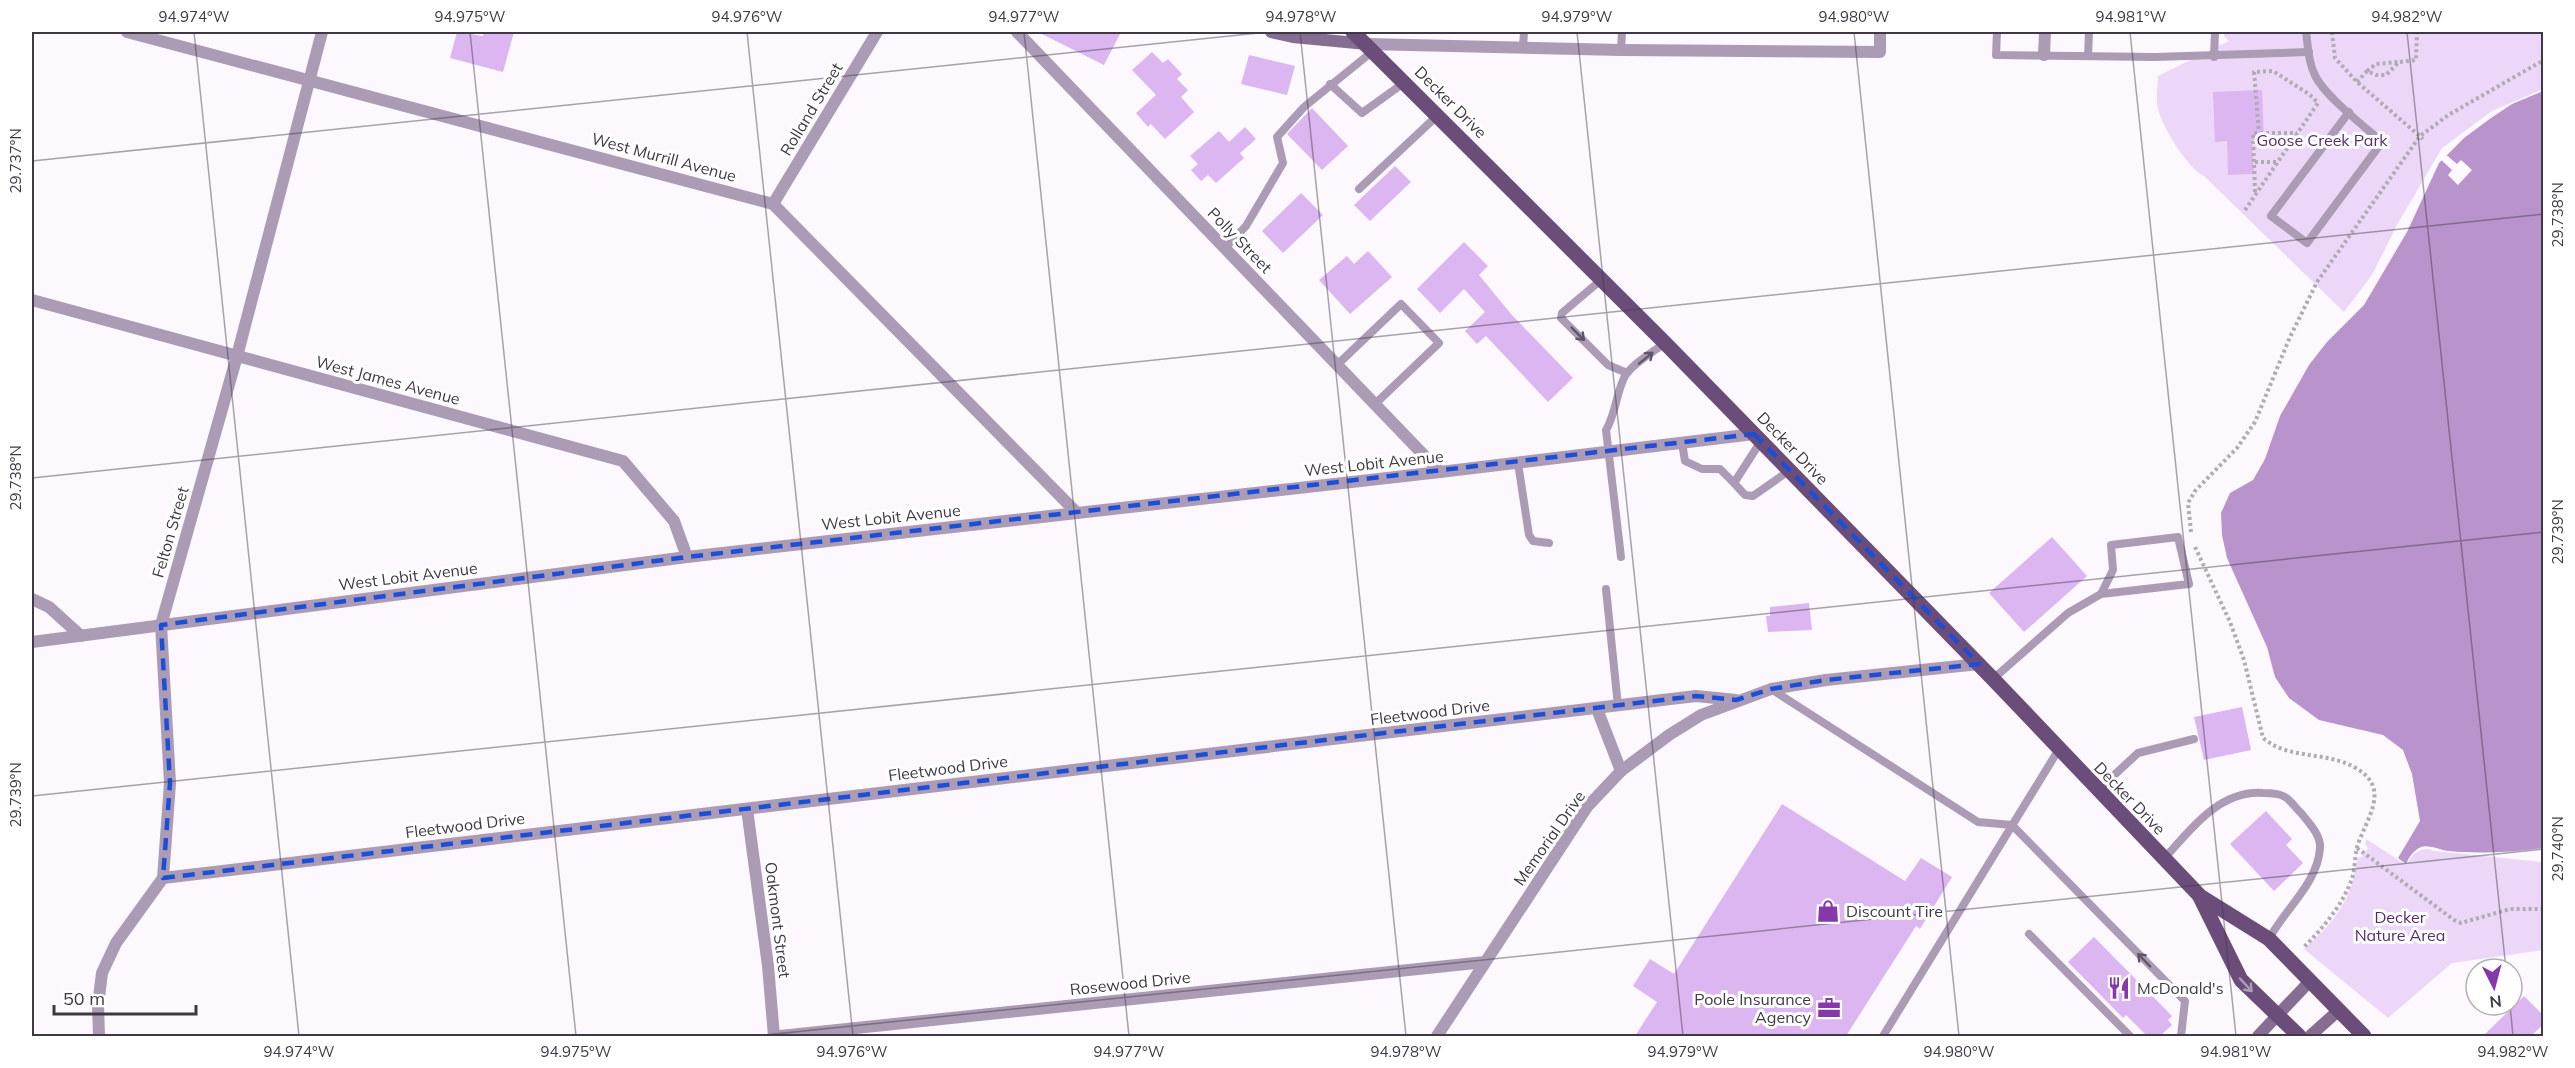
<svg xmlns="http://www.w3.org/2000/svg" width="2575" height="1068" viewBox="0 0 2575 1068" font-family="Mulish,sans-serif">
	<rect width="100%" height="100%" fill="#fcf8fe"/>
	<g fill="#ecd7f8">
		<path d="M2225,32H2543V89L2492,111L2442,148L2398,223L2372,275L2344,312L2204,176C2186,167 2161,125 2157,105C2156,96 2158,85 2158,76L2229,41L2224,36Z"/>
		<path d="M2366,839L2406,865C2413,853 2421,845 2435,851L2543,862V950L2452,963L2388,1018L2304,949C2335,922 2352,899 2358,858L2362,857L2368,848L2365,844Z"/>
	</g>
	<path fill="#b893cc" d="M2543,91V848C2512,852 2480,854 2449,851C2440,850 2429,844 2421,847C2414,850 2409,857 2406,864L2398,858L2420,821L2412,774L2403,750L2383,735L2319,720L2289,698L2275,677L2267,647L2227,558L2222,535L2221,513L2230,493L2253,480L2265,459L2280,416L2309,365L2327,342L2364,305L2407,232L2439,163L2464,138L2491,118L2512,104Z"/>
	<polygon fill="#fcf8fe" points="2444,153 2457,164 2461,160 2472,170 2458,185 2448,175 2452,170 2439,158"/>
	<g fill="#dcb6f0">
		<polygon points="457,32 483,36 484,32 514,32 503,72 450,58"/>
		<polygon points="1038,32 1121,32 1104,65"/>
		<polygon points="1152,52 1163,63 1168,59 1182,74 1177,79 1188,90 1181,97 1194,112 1165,139 1151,124 1148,127 1136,113 1156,95 1132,70"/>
		<polygon points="1249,55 1295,66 1287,95 1241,84"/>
		<polygon points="2262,90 2264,140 2252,140 2254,174 2228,175 2227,141 2215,142 2213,92"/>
		<polygon points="1312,108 1348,146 1322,170 1287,134"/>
		<polygon points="1245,127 1256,139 1240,153 1244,158 1216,183 1208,175 1201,181 1191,170 1198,164 1190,156 1219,131 1229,142"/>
		<polygon points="1395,166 1411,182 1370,221 1354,205"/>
		<polygon points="1301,193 1323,215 1283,253 1262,231"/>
		<polygon points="1464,242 1488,266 1479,275 1511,314 1573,378 1548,402 1486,336 1477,344 1465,331 1485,312 1464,289 1440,313 1417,289"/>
		<polygon points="1368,251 1392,277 1350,314 1319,280 1347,256 1354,264"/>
		<polygon points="2052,537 2087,576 2024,632 1989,593"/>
		<polygon points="1809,603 1812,630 1768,632 1766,616 1770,616 1770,607"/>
		<polygon points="2242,707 2251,750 2204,760 2194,717"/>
		<polygon points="1782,804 1905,881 1921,858 1952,877 1920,929 1916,926 1846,1036 1635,1036 1657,1002 1633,986 1650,959 1674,974"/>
		<polygon points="2266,811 2292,839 2286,845 2303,863 2274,891 2230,844"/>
		<polygon points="2094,937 2172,1016 2168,1020 2172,1025 2160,1036 2147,1036 2126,1015 2123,1018 2068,962"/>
		<polygon points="2524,996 2544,1016 2544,1024 2531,1036 2483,1036"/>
	</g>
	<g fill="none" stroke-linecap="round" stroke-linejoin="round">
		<g stroke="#b0abb4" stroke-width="4" stroke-dasharray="3 3" stroke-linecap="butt">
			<polyline points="2332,32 2335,58 2357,82 2423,139"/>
			<polyline points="2367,71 2376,64 2398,62"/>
			<polyline points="2357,82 2367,71 2376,75 2386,75 2399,62 2416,60 2417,32"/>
			<polyline points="2255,162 2277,162"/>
			<polyline points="2255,192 2253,133 2297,133"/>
			<polyline points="2245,210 2318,103 2309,94 2273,71 2254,72 2259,132"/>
			<polyline points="2191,532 2188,503 2195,491 2237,448 2255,422 2290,337 2317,282 2420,136 2450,114 2544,60"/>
			<path d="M2195,547L2230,622L2244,660L2263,738C2289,760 2325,751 2354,767C2393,788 2366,818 2357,847C2355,856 2355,866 2353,875C2345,902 2324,927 2304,947"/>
			<polyline points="2357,848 2454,920 2461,923 2510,909 2544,909"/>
		</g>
		<g stroke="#ab9bb4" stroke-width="8">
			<polyline points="1997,32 1996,55 2155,57 2309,52"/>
			<path d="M2306,32C2308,45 2308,61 2314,73C2322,94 2364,126 2382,142L2307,243L2271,216L2349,112"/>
			<polyline points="1523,47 1524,32"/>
			<polyline points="1621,50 1622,32"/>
			<polyline points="2088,56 2089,32"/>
			<polyline points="2214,57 2215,32"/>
			<polyline points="1330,84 1362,113 1405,82"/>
			<polyline points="1359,189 1438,115"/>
			<polyline points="1225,248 1246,226 1283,163 1277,137 1304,107 1373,51"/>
			<polyline points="1601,280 1562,313 1561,318 1608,365 1627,373"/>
			<polyline points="1337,365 1401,304 1439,343 1375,404"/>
			<polyline points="1682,443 1685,461 1702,469 1720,469 1734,483 1761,441"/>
			<polyline points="1518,463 1529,535 1533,541 1549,543"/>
			<polyline points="1734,483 1745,495 1753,496 1790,470"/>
			<path d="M1621,557L1606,430C1616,413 1616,393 1625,376C1633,363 1653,352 1665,343"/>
			<polyline points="1606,589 1618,706"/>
			<polyline points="1993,679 2068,613 2101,594 2113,570 2111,545 2178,537 2189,584 2101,594"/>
			<polyline points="1771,689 1978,822 2012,825 2185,1001 2181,1036"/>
			<polyline points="2098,790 2138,753 2194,739"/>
			<path d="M2164,859C2190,830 2219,790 2263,793C2269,793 2279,793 2285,797C2291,800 2296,809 2301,813C2309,823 2321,835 2320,848C2318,883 2284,910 2269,939"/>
			<polyline points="2029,934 2130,1036"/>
			<polyline points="1883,1036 2059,749"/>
		</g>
		<g stroke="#ab9bb4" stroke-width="12">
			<polyline points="127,32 773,204 1077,513"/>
			<polyline points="1017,32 1440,472"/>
			<polyline points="1367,44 1621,50 1880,52 1880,32"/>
			<polyline points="2044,55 2045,32"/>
			<polyline points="773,204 877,32"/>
			<polyline points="32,300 623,461 674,521 687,557"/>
			<polyline points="32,599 49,607 81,636"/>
			<polyline points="1597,709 1621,771"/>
			<polyline points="747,809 768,966 774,1036"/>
			<polyline points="163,878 1696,696 1736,700"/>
			<polyline points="780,1036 1485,962"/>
		</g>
		<g stroke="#ab9bb4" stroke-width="12">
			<polyline points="32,642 687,557 1440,472 1754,434"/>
			<polyline points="99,1036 98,1005 102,973 116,943 163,878 170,783 161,625 237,356 322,32"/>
			<polyline points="1437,1036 1587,807 1621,771 1669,735 1701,715 1771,689 1826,680 1979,664"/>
		</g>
		<g stroke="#856e92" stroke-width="12">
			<polyline points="1271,32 1293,37 1367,44"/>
			<polyline points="2258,1036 2310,981"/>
			<polyline points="2310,1036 2339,1010"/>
		</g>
		<g stroke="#6a4d79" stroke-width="15">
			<polyline points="1353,32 1665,343 1993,679 2200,896 2269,939 2364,1036"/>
			<polyline points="2200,897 2241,980 2299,1036"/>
		</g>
	</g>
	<defs><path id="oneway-shaft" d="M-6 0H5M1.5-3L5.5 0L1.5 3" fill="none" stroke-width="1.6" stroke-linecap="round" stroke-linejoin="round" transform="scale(1.5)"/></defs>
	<g stroke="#605666">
		<use href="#oneway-shaft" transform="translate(1578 334) rotate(45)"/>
		<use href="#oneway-shaft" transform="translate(1646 358) rotate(-39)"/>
		<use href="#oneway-shaft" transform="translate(2144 960) rotate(-134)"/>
	</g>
	<use stroke="#ad9db5" href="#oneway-shaft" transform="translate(2246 985) rotate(47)"/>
	<path fill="none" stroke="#1d4ed8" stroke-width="4.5" stroke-dasharray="12 8" stroke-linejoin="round" d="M1754,434L1979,664L1826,680L1771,689L1736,700L1696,696L163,878L170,783L161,625L687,557Z"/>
	<path fill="none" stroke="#403945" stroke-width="1.5" stroke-opacity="0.45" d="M194,32L299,1036M470,32L576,1036M747,32L853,1036M1024,32L1129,1036M1300,32L1406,1036M1577,32L1683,1036M1854,32L1959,1036M2130,32L2236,1036M2407,32L2506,969M32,161L1268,32M32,478L2544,214M32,796L2544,532M2510,1005L2513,1036M756,1036L2544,849"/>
	<defs>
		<g id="shop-bare" transform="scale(1.8)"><path d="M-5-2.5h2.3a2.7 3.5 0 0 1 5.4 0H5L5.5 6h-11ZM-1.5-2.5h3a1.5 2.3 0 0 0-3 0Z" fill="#8638a9" stroke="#fff" stroke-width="2.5" paint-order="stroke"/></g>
		<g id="restaurant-bare" transform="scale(1.8)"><path d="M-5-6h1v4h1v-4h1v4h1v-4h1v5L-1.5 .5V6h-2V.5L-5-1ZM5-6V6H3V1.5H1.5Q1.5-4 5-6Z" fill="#8638a9" stroke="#fff" stroke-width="2.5" paint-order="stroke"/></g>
		<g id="office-bare" transform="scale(1.8)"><path d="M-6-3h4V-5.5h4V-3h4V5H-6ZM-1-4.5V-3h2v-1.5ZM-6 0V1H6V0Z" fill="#8638a9" stroke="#fff" stroke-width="2.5" paint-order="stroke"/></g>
	</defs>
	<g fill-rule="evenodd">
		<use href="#shop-bare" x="1828" y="911"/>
		<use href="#restaurant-bare" x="2119" y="988"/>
		<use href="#office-bare" x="1829" y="1008"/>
	</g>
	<g text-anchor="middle" stroke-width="6" stroke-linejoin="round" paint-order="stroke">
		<g font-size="16" fill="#403945" stroke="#fff">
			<text transform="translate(1451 102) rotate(45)" y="6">Decker Drive</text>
			<text transform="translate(811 109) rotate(-59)" y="6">Rolland Street</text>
			<text transform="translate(664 157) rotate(15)" y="6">West Murrill Avenue</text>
			<text transform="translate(1240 240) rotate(46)" y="6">Polly Street</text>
			<text transform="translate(388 380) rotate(15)" y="6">West James Avenue</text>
			<text transform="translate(1793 448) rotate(46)" y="6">Decker Drive</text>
			<text transform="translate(1374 463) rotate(-6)" y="6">West Lobit Avenue</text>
			<text transform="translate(891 517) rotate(-6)" y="6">West Lobit Avenue</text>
			<text transform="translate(170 532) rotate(-74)" y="6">Felton Street</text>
			<text transform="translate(408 576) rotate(-7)" y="6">West Lobit Avenue</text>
			<text transform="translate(1430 712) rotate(-7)" y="6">Fleetwood Drive</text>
			<text transform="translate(948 768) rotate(-7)" y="6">Fleetwood Drive</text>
			<text transform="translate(2130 798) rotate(46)" y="6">Decker Drive</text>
			<text transform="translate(465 825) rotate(-7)" y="6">Fleetwood Drive</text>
			<text transform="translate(1549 838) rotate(-55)" y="6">Memorial Drive</text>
			<text transform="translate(778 920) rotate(83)" y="6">Oakmont Street</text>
			<text transform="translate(1130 983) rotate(-6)" y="6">Rosewood Drive</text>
		</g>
		<g font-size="16" fill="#582a6d" stroke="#fff">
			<text x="2322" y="146">Goose Creek Park</text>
			<text x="2400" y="923">Decker<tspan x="2400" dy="18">Nature Area</tspan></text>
		</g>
		<g font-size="16" fill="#403945" stroke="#fff" text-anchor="start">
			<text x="1846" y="917">Discount Tire</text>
			<text x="2137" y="994">McDonald's</text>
			<text x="1811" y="1005" text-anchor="end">Poole Insurance<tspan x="1811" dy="18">Agency</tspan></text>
		</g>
	</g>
	<rect width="2575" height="1068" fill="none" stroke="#ffffff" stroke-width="66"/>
	<g transform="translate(2494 987) rotate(174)"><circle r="28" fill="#ffffff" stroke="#b3b0b5" stroke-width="1.5"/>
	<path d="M0-4.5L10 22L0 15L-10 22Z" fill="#8638a9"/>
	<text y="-9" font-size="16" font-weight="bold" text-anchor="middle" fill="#403945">N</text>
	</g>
	<path d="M54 1005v9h142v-9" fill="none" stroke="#403945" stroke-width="3"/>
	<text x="63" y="1005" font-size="18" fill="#403945" stroke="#ffffff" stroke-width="4.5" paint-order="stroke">50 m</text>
	<rect x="33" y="33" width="2509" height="1002" fill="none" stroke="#403945" stroke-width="2"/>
	<g font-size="15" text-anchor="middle" fill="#403945">
		<text x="194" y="22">94.974°W</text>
		<text x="470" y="22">94.975°W</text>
		<text x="747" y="22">94.976°W</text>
		<text x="1024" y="22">94.977°W</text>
		<text x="1301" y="22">94.978°W</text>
		<text x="1577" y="22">94.979°W</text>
		<text x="1854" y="22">94.980°W</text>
		<text x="2131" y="22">94.981°W</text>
		<text x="2407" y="22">94.982°W</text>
		<text transform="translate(16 161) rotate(-90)" y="5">29.737°N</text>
		<text transform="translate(2558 215) rotate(-90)" y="5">29.738°N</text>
		<text transform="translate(16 478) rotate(-90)" y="5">29.738°N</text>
		<text transform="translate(2558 532) rotate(-90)" y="5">29.739°N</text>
		<text transform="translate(16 795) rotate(-90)" y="5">29.739°N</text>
		<text transform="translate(2558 849) rotate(-90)" y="5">29.740°N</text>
		<text x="299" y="1057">94.974°W</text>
		<text x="576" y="1057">94.975°W</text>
		<text x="852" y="1057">94.976°W</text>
		<text x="1129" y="1057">94.977°W</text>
		<text x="1406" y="1057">94.978°W</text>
		<text x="1683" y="1057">94.979°W</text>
		<text x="1959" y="1057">94.980°W</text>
		<text x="2236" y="1057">94.981°W</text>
		<text x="2513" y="1057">94.982°W</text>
	</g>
</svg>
